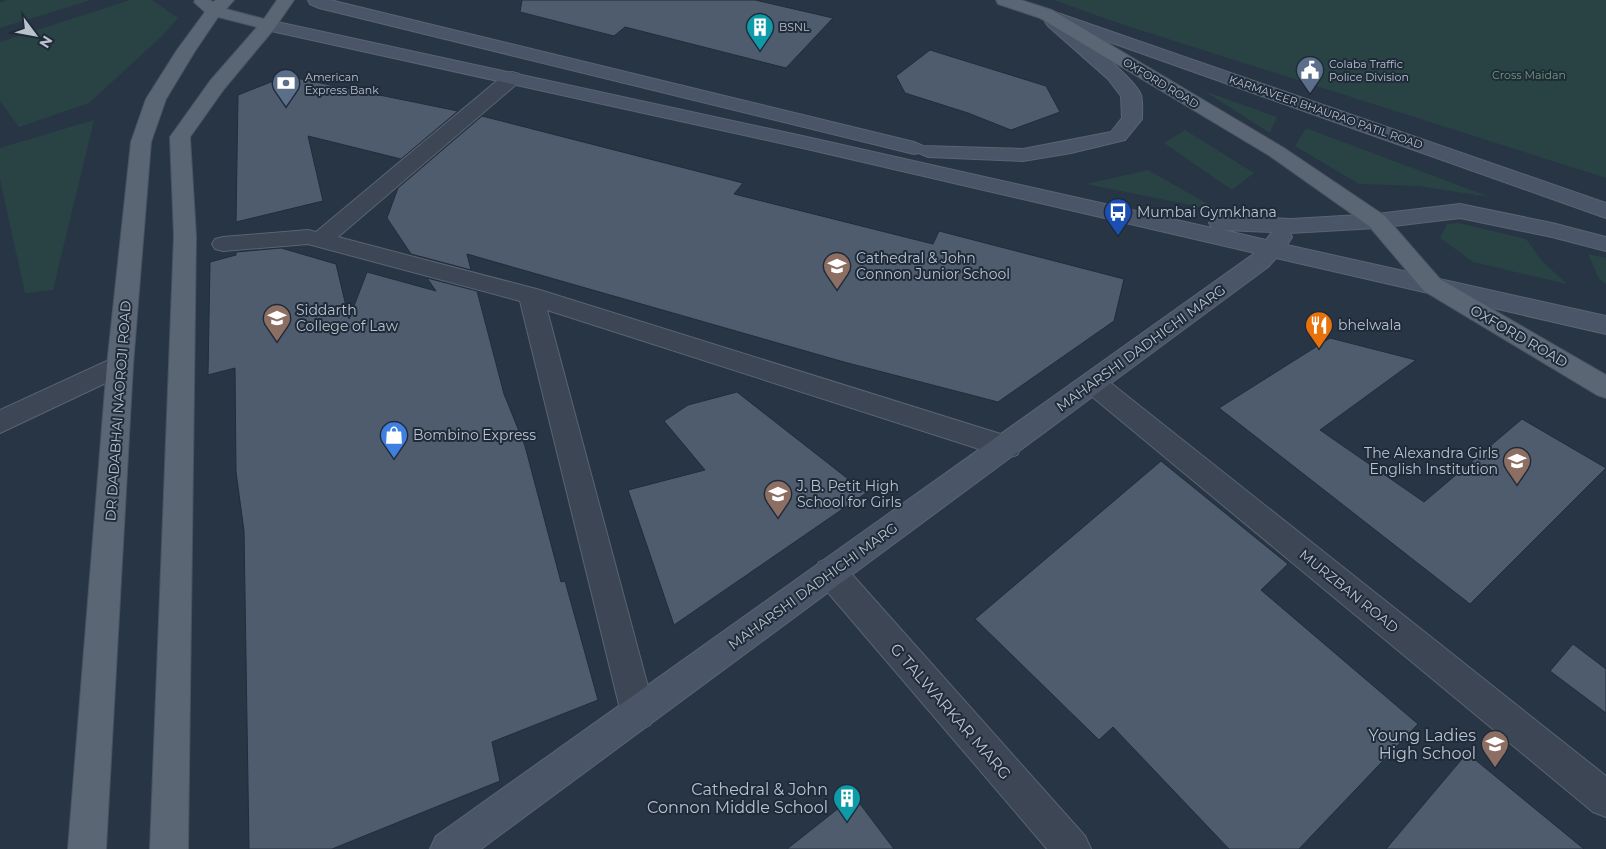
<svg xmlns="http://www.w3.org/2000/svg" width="1606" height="849" viewBox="0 0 1606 849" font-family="Montserrat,sans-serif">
	<rect width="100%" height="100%" fill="#273545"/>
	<g fill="#294345">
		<polygon points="8,0 91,0 0,28 0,3"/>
		<polygon points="130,0 152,0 178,18 163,35 89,103 19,127 0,101 0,42"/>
		<polygon points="1054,0 1606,0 1606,178 1118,23"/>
		<polygon points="1204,91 1277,117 1270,133"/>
		<polygon points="94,120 53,290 25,293 0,179 0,148"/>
		<polygon points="1306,128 1490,197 1418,186 1359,184 1295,146"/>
		<polygon points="1185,130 1254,173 1232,190 1164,143"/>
		<polygon points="1148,170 1220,211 1086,184"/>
		<polygon points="1459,223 1526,239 1543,262 1567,284 1473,262 1440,238 1447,224"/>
		<polygon points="1588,254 1606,258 1606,284 1599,279"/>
	</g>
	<g fill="#4e5c6e" stroke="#222d3b">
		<polygon points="522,0 755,0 833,18 786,68 625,27 614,36 520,12"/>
		<polygon points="930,50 1046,86 1060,112 1011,130 968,113 905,93 896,76"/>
		<polygon points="286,76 458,111 401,159 308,136 323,201 236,222 238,95"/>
		<polygon points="482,116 743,183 734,194 933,244 939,231 1124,279 1114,321 998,402 844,362 467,254 471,270 411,254 387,218 398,188"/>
		<polygon points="281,248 336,264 349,319 367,272 436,291 427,278 477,291 504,394 525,446 561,582 565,581 598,700 492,742 500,781 332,849 249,849 244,531 236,472 235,368 208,375 210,262 236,255 236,252"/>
		<polygon points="1330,338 1416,360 1320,430 1424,502 1522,419 1606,468 1470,604 1219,408"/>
		<polygon points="737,392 866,493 674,625 628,490 705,470 664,421 688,405"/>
		<polygon points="1161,461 1288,564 1261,590 1418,724 1299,849 1229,849 1113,727 1099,740 975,619"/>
		<polygon points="1573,644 1606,669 1606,713 1550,671"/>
		<polygon points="1467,753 1584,849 1386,849"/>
		<polygon points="854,796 894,849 787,849"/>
	</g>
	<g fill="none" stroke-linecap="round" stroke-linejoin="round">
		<g stroke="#5a6471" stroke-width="2">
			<g id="minor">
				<polygon points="512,72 519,74 521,78 519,82 338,237 540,290 1007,436 1017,439 1021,447 1017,455 1007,458 547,310 655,713 650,725 638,730 626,725 621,713 520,301 308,244 223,251 215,249 212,244 215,239 223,237 308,230 316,232 505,74"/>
				<polygon points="120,355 129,358 133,365 129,372 0,433 0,410"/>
				<polygon points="830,558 841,562 1085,836 1091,849 1047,849 819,582 814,572 819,562"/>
			</g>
		</g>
		<g stroke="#5a6471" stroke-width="2">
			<polygon id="tertiary" points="1093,373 1102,376 1606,776 1606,817 1593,812 1084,390 1080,383 1084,376"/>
		</g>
		<g stroke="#5a6471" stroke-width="2">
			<g id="secondary">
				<path d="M308,0H330L914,142L923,146L1023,149L1111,132L1122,118L1121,96L1108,79L1048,26L1045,22L1047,20L1040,18L1037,14L1040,10L1046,9L1606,203V218L1073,29C1088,42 1135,79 1141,95C1143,102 1142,112 1142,119L1125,140L1071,153L1023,161L928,157L919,153L914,154L319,8L310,4Z"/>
				<path d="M268,20L807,137L1212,228L1209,223L1212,218L1220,216L1291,219L1377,214L1460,204L1552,223L1606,237V251L1552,237L1460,218L1377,228L1290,233L1292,237L1287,245L1606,316V334L1276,258L1268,267L481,849H430L436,836L1255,253L807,149L262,29L259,25L262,21ZM1223,230L1272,232L1266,240Z"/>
			</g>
		</g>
		<g stroke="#485260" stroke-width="2">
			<g id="primary">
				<polygon points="195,0 210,0 213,2 216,0 234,0 226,9 264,19 277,0 294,0 274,29 224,89 190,137 196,236 188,849 150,849 174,236 170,137 210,81 257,27 218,17 195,51 166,99 151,142 133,365 106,849 68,849 107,365 131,142 146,99 177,50 205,12 194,2"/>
				<polygon points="996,0 1021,0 1052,10 1284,148 1385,216 1440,279 1606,375 1606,398 1597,395 1424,291 1369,226 1270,156 1040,18 998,4"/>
			</g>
		</g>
		<use href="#minor" fill="#3c4654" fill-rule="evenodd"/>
		<use href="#tertiary" fill="#3c4654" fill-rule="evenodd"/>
		<use href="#secondary" fill="#4a5567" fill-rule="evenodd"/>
		<use href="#primary" fill="#5a6674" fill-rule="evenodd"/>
	</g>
	<defs>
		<g id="building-pin" transform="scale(1.4375)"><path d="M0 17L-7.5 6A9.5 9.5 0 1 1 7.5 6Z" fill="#0f9aa8" stroke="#202b3a"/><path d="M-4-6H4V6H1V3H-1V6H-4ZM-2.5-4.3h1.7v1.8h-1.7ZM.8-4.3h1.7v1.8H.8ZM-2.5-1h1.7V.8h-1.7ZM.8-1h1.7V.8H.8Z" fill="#fff"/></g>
		<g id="civic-pin" transform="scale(1.4375)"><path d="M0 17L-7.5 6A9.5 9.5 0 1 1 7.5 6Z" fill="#5c6f8a" stroke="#202b3a"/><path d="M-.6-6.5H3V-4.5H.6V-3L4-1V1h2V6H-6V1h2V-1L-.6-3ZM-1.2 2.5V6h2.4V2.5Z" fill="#fff"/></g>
		<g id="bank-pin" transform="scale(1.4375)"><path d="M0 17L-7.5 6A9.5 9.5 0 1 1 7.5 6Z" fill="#5c6f8a" stroke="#202b3a"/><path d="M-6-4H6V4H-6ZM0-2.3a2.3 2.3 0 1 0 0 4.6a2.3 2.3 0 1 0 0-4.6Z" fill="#fff"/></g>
		<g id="bus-pin" transform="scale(1.4375)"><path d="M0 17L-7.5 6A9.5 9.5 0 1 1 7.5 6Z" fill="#1a4fb4" stroke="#202b3a"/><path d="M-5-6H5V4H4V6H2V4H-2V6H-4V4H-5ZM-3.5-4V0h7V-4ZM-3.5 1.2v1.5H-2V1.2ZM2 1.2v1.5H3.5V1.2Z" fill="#fff"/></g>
		<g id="school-pin" transform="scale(1.4375)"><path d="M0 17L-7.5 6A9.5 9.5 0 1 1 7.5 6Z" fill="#8d6e63" stroke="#202b3a"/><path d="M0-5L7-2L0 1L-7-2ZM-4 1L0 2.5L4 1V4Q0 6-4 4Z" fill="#fff"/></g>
		<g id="university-pin" transform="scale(1.4375)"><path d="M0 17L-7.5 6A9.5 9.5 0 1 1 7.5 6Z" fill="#8d6e63" stroke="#202b3a"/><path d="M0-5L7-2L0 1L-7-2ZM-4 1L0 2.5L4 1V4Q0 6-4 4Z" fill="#fff"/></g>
		<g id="restaurant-pin" transform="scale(1.4375)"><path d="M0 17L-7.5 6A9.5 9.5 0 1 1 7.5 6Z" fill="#e8710a" stroke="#202b3a"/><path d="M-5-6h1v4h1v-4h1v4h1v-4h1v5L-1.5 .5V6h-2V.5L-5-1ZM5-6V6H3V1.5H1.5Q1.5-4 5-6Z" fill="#fff"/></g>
		<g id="shop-pin" transform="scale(1.4375)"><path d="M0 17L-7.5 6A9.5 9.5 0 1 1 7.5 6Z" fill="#3f7fe0" stroke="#202b3a"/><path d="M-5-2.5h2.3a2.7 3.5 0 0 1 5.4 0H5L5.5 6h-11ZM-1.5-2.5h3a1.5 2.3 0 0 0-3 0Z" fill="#fff"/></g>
	</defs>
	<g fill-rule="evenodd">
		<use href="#building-pin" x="760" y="27"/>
		<use href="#civic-pin" x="1310" y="70"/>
		<use href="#bank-pin" x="286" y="83"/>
		<use href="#bus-pin" x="1118" y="212"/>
		<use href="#school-pin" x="837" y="266"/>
		<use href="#university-pin" x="277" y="318"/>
		<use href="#restaurant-pin" x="1319" y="325"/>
		<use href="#shop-pin" x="394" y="435"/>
		<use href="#school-pin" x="1517" y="461"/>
		<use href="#school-pin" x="778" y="494"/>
		<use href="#school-pin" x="1495" y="744"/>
		<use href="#building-pin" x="847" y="798"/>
	</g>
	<g text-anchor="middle" stroke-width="4" stroke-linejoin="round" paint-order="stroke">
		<g font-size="11" fill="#b9c2cd" stroke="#202b3a" text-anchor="start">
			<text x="779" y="31">BSNL</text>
			<text x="1329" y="68">Colaba Traffic<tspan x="1329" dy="13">Police Division</tspan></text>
			<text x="305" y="81">American<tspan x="305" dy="13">Express Bank</tspan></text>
		</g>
		<g font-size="11" fill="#709f79" stroke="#202b3a">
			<text x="1529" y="79">Cross Maidan</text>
		</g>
		<g font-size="11" fill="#b9c2cd" stroke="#202b3a">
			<text transform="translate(1161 83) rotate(31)" y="4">OXFORD ROAD</text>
			<text transform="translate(1326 112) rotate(19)" y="4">KARMAVEER BHAURAO PATIL ROAD</text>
		</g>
		<g font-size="14" fill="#b9c2cd" stroke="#202b3a" text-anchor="start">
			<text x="1137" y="217">Mumbai Gymkhana</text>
			<text x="856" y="263">Cathedral &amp; John<tspan x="856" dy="16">Connon Junior School</tspan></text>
			<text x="296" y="315">Siddarth<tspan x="296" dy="16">College of Law</tspan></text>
			<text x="1338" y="330">bhelwala</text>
			<text x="413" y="440">Bombino Express</text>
			<text x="1498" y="458" text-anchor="end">The Alexandra Girls<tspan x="1498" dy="16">English Institution</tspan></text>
			<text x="797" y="491">J. B. Petit High<tspan x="797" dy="16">School for Girls</tspan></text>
		</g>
		<g font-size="14" fill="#b9c2cd" stroke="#202b3a">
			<text transform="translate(1519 336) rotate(30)" y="5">OXFORD ROAD</text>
			<text transform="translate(1141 348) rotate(-36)" y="5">MAHARSHI DADHICHI MARG</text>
			<text transform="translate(118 411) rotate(-86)" y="5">DR DADABHAI NAOROJI ROAD</text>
			<text transform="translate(813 586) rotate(-36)" y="5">MAHARSHI DADHICHI MARG</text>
			<text transform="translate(1349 591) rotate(39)" y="5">MURZBAN ROAD</text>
		</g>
		<g font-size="16" fill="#b9c2cd" stroke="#202b3a">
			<text transform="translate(951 711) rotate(49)" y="6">G TALWARKAR MARG</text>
		</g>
		<g font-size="16" fill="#b9c2cd" stroke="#202b3a" text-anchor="end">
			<text x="1476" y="741">Young Ladies<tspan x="1476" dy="18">High School</tspan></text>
			<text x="828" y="795">Cathedral &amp; John<tspan x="828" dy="18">Connon Middle School</tspan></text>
		</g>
	</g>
	<g transform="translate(35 35) rotate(122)" stroke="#202b3a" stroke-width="4" paint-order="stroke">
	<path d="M0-4L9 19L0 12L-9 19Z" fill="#b9c2cd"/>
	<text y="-8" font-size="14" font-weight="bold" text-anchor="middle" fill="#b9c2cd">N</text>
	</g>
</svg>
